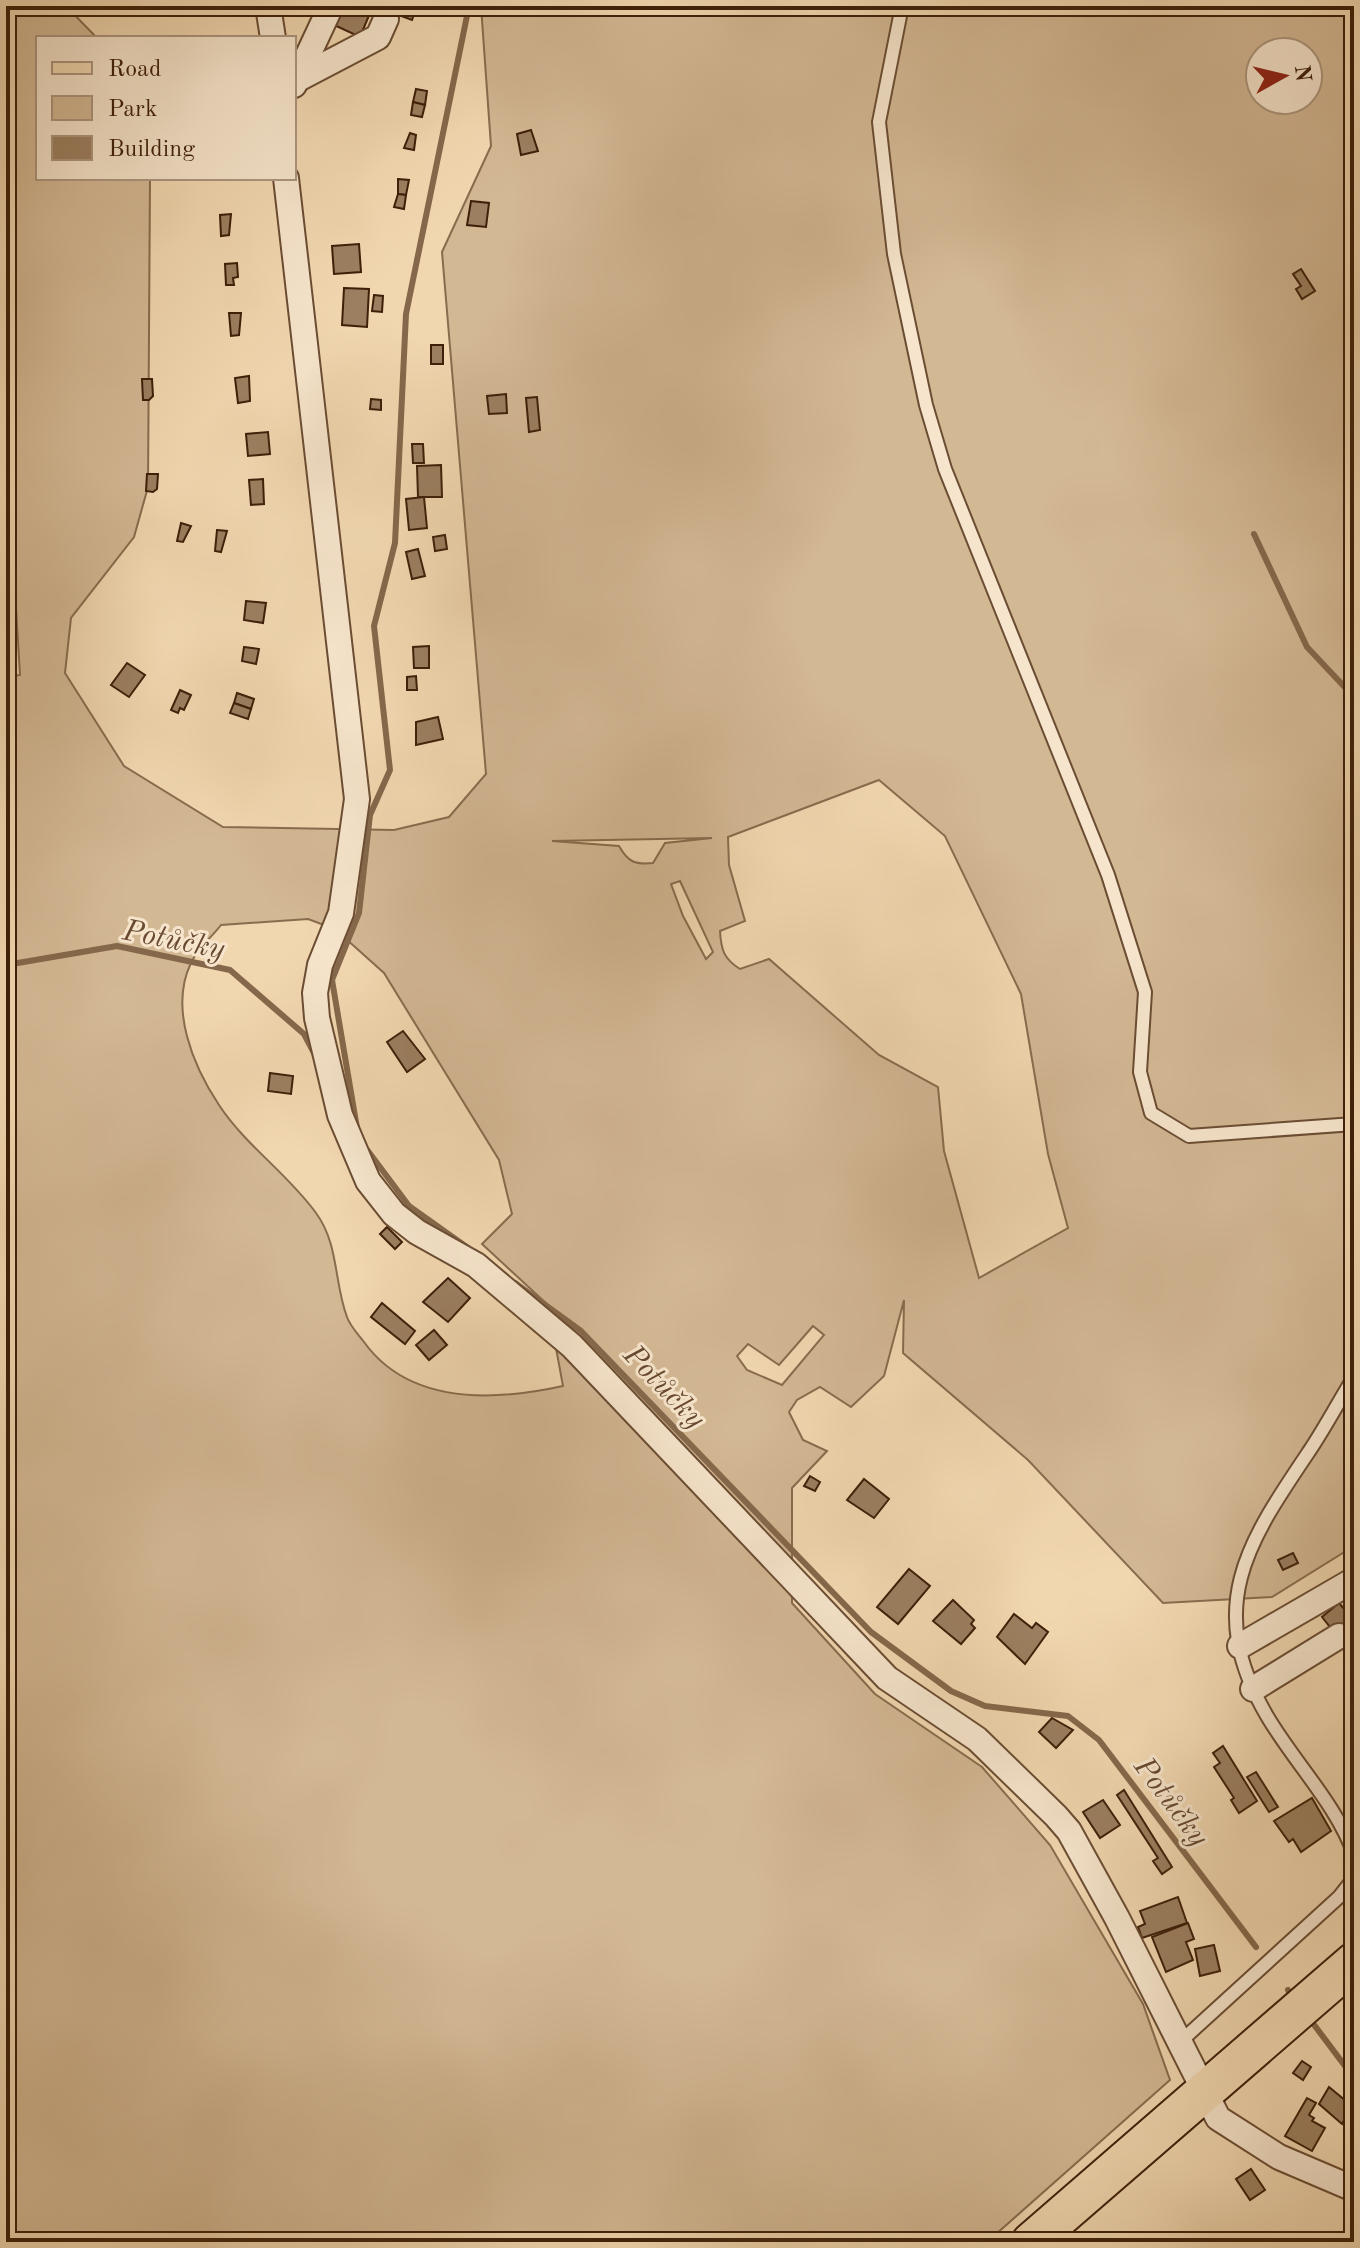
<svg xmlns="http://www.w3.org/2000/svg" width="1360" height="2248" viewBox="0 0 1360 2248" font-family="'Old Standard TT',serif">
	<rect width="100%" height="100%" fill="#f1d7b0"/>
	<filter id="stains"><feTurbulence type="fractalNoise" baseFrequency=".0025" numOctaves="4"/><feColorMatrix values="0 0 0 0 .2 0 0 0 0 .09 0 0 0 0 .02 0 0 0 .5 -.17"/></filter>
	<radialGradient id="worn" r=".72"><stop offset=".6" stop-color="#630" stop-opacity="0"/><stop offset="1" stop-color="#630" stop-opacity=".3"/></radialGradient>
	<path fill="#d3b894" stroke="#886c4e" stroke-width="2" fill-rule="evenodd" d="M6,6H66L97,38H38V178H150L148,487L134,537L71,618L65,673L124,766L223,827L394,830L449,817L486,774L442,252L491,146L481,6H1354V1546L1272,1597L1163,1603L1028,1460L903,1353L904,1300L884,1376L851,1407L820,1387L797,1400L789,1412L803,1440L827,1451L792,1488V1603L875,1694L982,1767L1050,1845L1143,2004L1170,2080L987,2242H6V677L20,675L16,608L6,597ZM1260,52H1308V100H1260ZM879,780L945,836L1021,994L1048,1154L1068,1228L979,1278L944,1151L938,1087L879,1055L769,959L740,969C724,959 721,950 720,931L745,921L729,865L728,837ZM712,838L665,843L653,863C635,865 628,862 619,846L552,841ZM680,881L713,952L706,959L683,916L671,884ZM308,919L335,929L384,973L499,1160L512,1214L482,1244L548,1305L563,1386C495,1401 410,1406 364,1342C358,1334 350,1326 347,1317C334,1283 339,1244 316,1213C288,1174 246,1146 219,1105C193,1066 169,1008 191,963C197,949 212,937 221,925ZM813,1326L824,1335L782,1385L747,1370L737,1356L748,1344L779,1365Z"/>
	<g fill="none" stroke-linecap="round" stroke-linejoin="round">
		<g stroke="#85684b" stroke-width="6">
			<polyline points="1254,534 1307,647 1354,697"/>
			<polyline points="6,965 117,946 230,970 304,1034 314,1053"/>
			<polyline points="357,1128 332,980 359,913 370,815 390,770 374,626 395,543 406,314 469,6"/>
			<polyline points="368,1151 409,1206 468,1248"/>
			<polyline points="515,1283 581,1331 871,1632 951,1691 985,1706 1068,1716 1099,1740 1256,1947"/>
			<polyline points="1288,1990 1289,1992"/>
			<polyline points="1312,2022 1354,2078"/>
		</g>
	</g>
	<g fill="#9b7f60" stroke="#3e1f09" stroke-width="2">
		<polygon points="342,6 373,6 360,37 334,25"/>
		<polygon points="383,6 417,6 412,20 382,9"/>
		<polygon points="416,89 427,91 425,105 413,102"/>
		<polygon points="413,102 425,105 422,117 411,115"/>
		<polygon points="531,130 538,151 521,155 517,134"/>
		<polygon points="410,133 416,135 414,150 404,148"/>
		<polygon points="398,179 409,180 406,195 398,194"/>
		<polygon points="398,194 406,195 404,209 394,207"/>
		<polygon points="471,201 489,203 486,227 467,225"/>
		<polygon points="231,214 229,235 221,236 220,215"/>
		<polygon points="359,244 361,272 334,274 332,246"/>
		<polygon points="237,263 238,277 233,278 234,285 226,285 225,264"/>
		<polygon points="1301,269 1315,291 1302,299 1296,289 1301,286 1293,274"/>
		<polygon points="344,288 369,289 367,327 342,325"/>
		<polygon points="374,295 383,296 382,312 372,311"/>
		<polygon points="229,313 241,313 239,335 231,336"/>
		<rect x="431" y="345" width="12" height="19"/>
		<polygon points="249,376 250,401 238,403 235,378"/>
		<polygon points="142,379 152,379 153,396 149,400 143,400"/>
		<polygon points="506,394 507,413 489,414 487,396"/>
		<polygon points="537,397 540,430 529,432 526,398"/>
		<polygon points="371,399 381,400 381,410 370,409"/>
		<polygon points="268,432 270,454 248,456 246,434"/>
		<polygon points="412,444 423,444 424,463 413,463"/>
		<polygon points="441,465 442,497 418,497 417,466"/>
		<polygon points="147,474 158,474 157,489 153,492 146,491"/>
		<polygon points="263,479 264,504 251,505 249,480"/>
		<polygon points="424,497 427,528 409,530 406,499"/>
		<polygon points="181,523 191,526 183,542 177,541"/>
		<polygon points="217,530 227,531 221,552 215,551"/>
		<polygon points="445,535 447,549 435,551 433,537"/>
		<polygon points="418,549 425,576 412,579 406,552"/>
		<polygon points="246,601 266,603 263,623 244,620"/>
		<polygon points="429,646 429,668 414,668 413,647"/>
		<polygon points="244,647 259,649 256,664 242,661"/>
		<polygon points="127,663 145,675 129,697 111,685"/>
		<polygon points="416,676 417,690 407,690 407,677"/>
		<polygon points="180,690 191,695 184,710 180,708 178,713 171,710"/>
		<polygon points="237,693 254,699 251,709 234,703"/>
		<polygon points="234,703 251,709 248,719 230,713"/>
		<polygon points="438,717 443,739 416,745 416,722"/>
		<polygon points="403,1031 425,1059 407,1072 387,1042"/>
		<polygon points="270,1073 293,1076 291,1094 268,1091"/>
		<polygon points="387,1227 402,1242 395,1249 380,1234"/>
		<polygon points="448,1278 470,1298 448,1322 423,1302"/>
		<polygon points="382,1303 415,1331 405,1344 371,1317"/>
		<polygon points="434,1330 447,1345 429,1360 416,1345"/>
		<polygon points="810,1476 820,1482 815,1491 804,1486"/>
		<polygon points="864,1479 889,1499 874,1518 847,1500"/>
		<polygon points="1293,1553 1298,1563 1283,1570 1278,1560"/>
		<polygon points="909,1569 930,1586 898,1624 877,1607"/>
		<polygon points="953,1600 974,1620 971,1624 975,1628 961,1644 933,1621"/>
		<polygon points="1339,1603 1351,1617 1354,1614 1354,1624 1350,1619 1334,1632 1322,1617"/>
		<polygon points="1014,1614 1032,1628 1036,1623 1048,1632 1025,1664 997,1637"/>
		<polygon points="1052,1718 1073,1730 1056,1748 1039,1732"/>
		<polygon points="1223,1746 1257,1801 1239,1813 1231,1800 1234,1798 1214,1767 1220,1763 1213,1753"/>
		<polygon points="1256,1772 1278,1807 1269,1812 1247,1777"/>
		<polygon points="1124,1790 1172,1867 1162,1874 1153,1861 1158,1858 1117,1795"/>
		<polygon points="1312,1798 1331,1831 1301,1852 1293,1839 1289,1842 1274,1821"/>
		<polygon points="1103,1800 1120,1825 1100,1838 1083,1812"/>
		<polygon points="1178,1897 1187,1923 1142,1938 1138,1927 1145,1924 1140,1911"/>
		<polygon points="1188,1923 1194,1939 1186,1942 1193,1960 1166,1972 1152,1937"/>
		<polygon points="1214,1945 1220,1971 1200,1976 1195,1949"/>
		<polygon points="1302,2061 1311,2067 1303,2080 1293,2073"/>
		<polygon points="1329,2087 1352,2106 1342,2124 1319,2104"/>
		<polygon points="1307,2098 1316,2103 1309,2115 1314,2118 1312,2121 1325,2128 1312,2151 1285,2136"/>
		<polygon points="1251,2169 1265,2190 1250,2200 1236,2179"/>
	</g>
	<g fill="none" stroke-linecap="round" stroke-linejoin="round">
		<g stroke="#6b4d33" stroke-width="16">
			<g id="service">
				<polyline points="902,6 879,122 894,254 926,405 945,469 1108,875 1145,992 1140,1072 1151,1113 1189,1136 1354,1124"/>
				<path d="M1354,1377C1339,1401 1326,1426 1310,1450C1248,1542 1203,1606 1267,1716C1294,1762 1336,1804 1354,1854"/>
				<polyline points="1180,2042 1339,1897 1354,1878"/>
			</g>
		</g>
		<g stroke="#6b4d33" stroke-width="28">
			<g id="minor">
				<polyline points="268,6 273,38"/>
				<polyline points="294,81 378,37 386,19"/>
				<polyline points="294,85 331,6"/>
				<polyline points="286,178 357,799 341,913 320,965 315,993 317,1018 340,1115 368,1181 394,1214 417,1232 476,1265 572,1346 887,1678 977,1739 1056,1816 1069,1831 1117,1918 1218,2118 1279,2157 1354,2189"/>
				<polyline points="1240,1646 1354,1580"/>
				<polyline points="1253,1689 1339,1636"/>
			</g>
		</g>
		<g stroke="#3e1f09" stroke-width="42">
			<polyline id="primary" points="1031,2242 1354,1962"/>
		</g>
		<use href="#service" stroke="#f6e5cc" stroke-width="12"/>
		<use href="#minor" stroke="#f6e5cc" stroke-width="24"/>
		<use href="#primary" stroke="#f1d7b0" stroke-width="38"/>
	</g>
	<g text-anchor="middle" stroke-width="6" stroke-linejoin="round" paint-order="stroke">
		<g font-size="30" font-style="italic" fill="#674930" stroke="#f6e5cc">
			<text transform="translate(174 939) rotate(11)" y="10">Potůčky</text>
			<text transform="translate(665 1386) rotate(46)" y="10">Potůčky</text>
			<text transform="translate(1172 1801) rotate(53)" y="10">Potůčky</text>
		</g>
	</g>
	<rect width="1360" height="2248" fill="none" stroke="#f1d7b0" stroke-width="32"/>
	<rect x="8" y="8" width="1344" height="2232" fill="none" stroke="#3e1f09" stroke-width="4"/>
	<rect x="16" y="16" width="1328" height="2216" fill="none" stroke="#3e1f09" stroke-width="2"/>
	<rect x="36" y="36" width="260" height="144" fill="#f6e5cc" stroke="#ac967e" stroke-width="2"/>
	<rect x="52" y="62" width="40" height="12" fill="#f1d7b0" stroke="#ac967e" stroke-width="2"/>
	<text x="108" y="76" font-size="24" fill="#3e1f09">Road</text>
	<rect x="52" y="96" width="40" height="24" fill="#d3b894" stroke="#ac967e" stroke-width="2"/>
	<text x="108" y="116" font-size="24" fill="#3e1f09">Park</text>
	<rect x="52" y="136" width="40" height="24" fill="#9b7f60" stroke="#ac967e" stroke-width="2"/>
	<text x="108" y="156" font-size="24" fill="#3e1f09">Building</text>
	<g transform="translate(1284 76) rotate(82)"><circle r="38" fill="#f6e5cc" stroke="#ac967e" stroke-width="2"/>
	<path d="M0-6L14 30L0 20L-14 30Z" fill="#8f2418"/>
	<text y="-12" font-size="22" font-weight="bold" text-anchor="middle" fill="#3e1f09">N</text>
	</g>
	<rect width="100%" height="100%" filter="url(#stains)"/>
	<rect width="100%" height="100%" fill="url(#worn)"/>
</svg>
